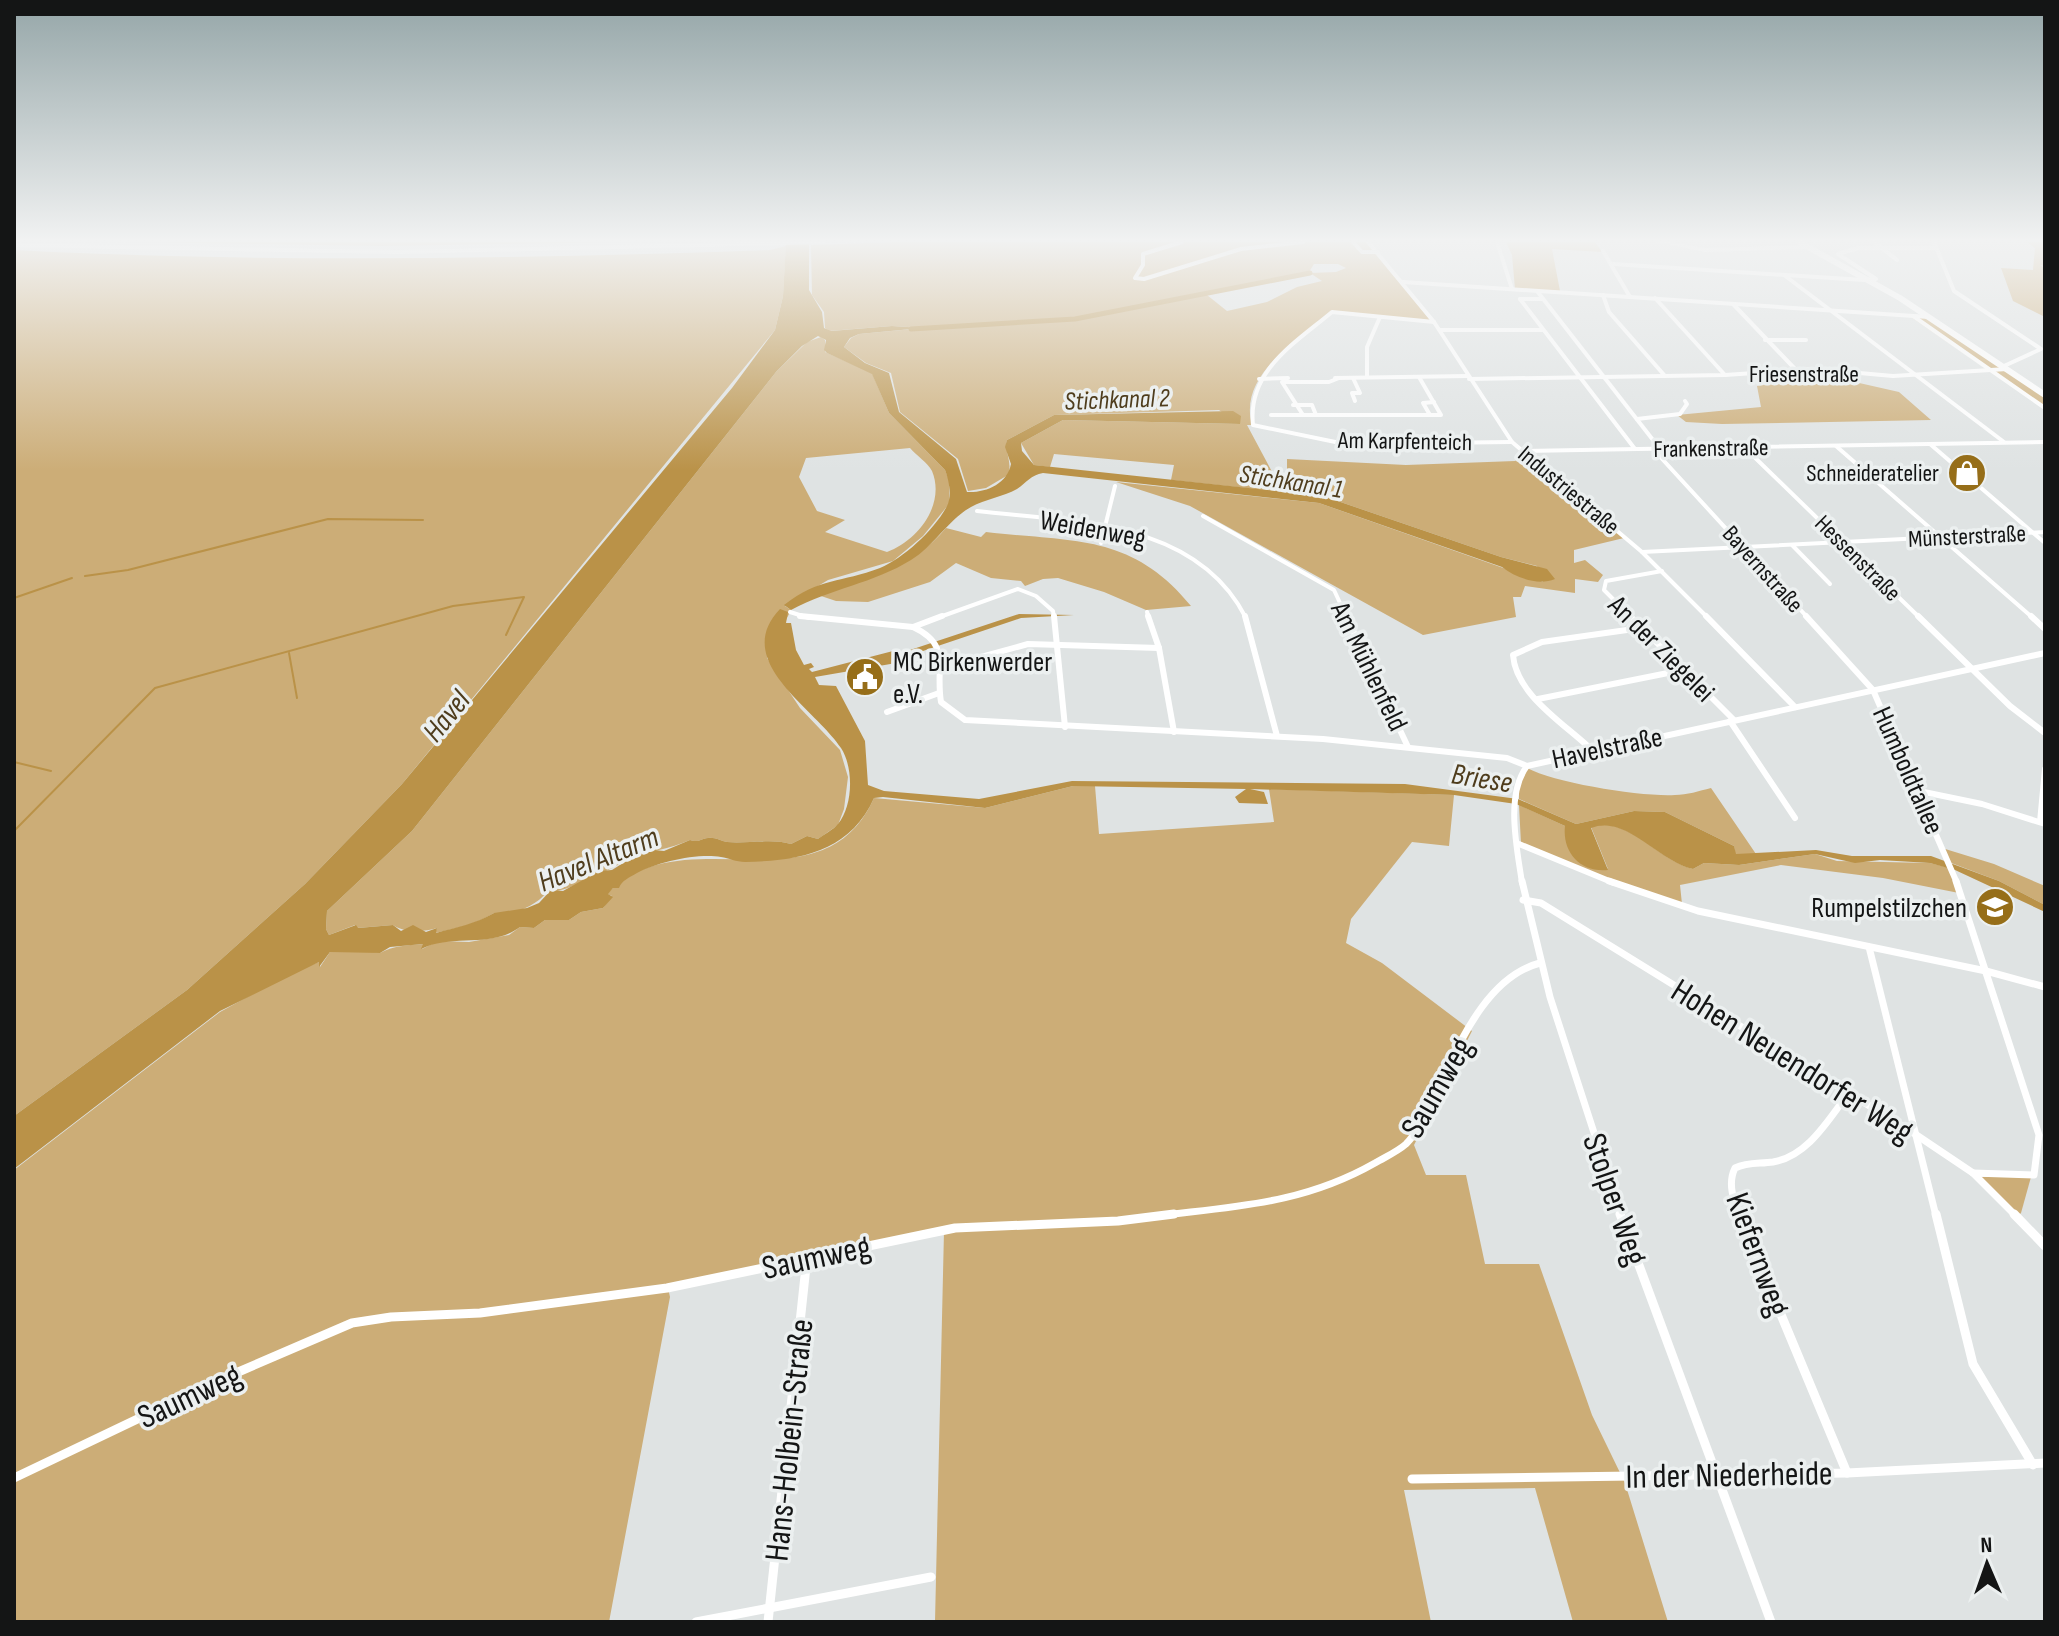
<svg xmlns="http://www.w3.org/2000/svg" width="2059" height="1636" viewBox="0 0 2059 1636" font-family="'Sofia Sans Condensed',sans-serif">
	<rect width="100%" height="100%" fill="#dfe3e3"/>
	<g fill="#ccad77" fill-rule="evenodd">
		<polygon points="124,242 634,242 381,246"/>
		<path d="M894,242H1367L1431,321L1330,312C1297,341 1238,375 1252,425H1247L1278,483L1287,481V459L1406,465L1515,461L1524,454L1624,538L1574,550V563L1585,560L1603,575L1598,582L1575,579V593L1525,586L1521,597H1513L1516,617L1423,635L1190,506L1116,482L1319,503L1543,582L1537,566L1501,557L1323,496L1171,480L1174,465L1054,454L1050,467L1034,465L1021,443L1063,420L1240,424L1219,410L1054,415L1007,440C1004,452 1013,462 1008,475L986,488L968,491L958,459L900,412L891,373L866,363L844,347L851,338L859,334L923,328L892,326L829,331L825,328L824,312L812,295L811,245ZM1314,264H1338L1346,268L1336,272L1310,273L1322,281L1297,287L1267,302L1227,311L1207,295L1064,320L1281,279L1309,272Z"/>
		<polygon points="1506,242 1595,242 1602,252 1552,249 1560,291 1515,289 1512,255"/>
		<polygon points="2027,242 2045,242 2045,266 2040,265 2045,268 2045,317 2013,301 2001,268 2033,270 2035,248"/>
		<path d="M786,246L783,296L775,330L402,784L305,884L187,990L14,1116V250C262,263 519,259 770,250Z"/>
		<polygon points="1908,315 1925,316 2045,396 2045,409"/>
		<path d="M821,337L825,340V352L872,373L889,413L945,470L949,480V504L923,536L893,561L828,580L785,606L791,610L767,658L800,708L840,750L848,777L844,809L838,825L818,839L807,836L791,844C771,838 748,844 727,842C721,841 715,837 708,838C700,839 699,843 690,840C670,849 648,851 628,860C604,871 574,890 546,893C536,906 510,917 494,913C475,925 456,928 435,933L437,928C425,932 404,933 393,925L357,928L355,925L329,935L326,929L327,911L412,831L776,372L807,342ZM910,448C916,455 928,463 932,471C946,505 917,541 887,552L825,532L845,520L817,511L799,477L806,458Z"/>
		<polygon points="1791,379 1846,380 1899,392 1931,420 1722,424 1686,422 1677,415 1761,407 1757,386"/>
		<path d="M946,528L981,537L986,532C1072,542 1132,533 1191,606L1146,610L1104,592L1058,578L1043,579L1025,586L1021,581L991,578L956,563L930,582L868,602L836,601L818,595C866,577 912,569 946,528Z"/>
		<path d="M1527,768C1555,783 1642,797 1675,795C1687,795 1699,791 1711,788L1756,854H1735L1734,846L1665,812L1634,811L1576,824L1519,799V779Z"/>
		<path d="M1073,786H1095L1099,834L1274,822L1269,789L1454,795L1449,846L1412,842L1351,919L1346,943L1382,963L1472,1031L1414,1145L1426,1175H1466L1485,1264H1539L1592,1415L1625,1483L1668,1622H1573L1535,1488L1404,1490L1431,1622H935L944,1231L668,1288L670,1297L609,1622H14V1170L220,1012L293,972L319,962L320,967L330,952L359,950L380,953C392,946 409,945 424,944L422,949L438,941L469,942L509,935L520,927L534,928L545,920H569L581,912L603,908L612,896L607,894C681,814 822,914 874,798L985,808Z"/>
		<path d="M1519,805L1565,826L1608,869L1591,827C1629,815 1658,861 1693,869L1704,863L1739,865L1815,854L1837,861L1930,863L1950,868L1959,893L1883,878L1781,865L1680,885L1682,904L1574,867L1521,844Z"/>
		<polygon points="1942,848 1994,864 2045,886 2045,905 1999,881 1946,861"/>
		<polygon points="1979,1177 2031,1177 2021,1213 2018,1216"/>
	</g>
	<path fill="#ba9248" d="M786,242H809V290L822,312L824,328L831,331L892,326L922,328L859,334L850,338L844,347L865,363L889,373L899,412L956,459L967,492C986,493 1007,484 1011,464L1005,447L1007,440L1054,415L1233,411L1241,416L1240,424L1063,420L1021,443L1022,451L1034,465L1323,496L1501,557L1547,569L1555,579C1538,586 1516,578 1502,567L1319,503L1043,473C1031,475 1026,483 1017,489C1003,497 985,499 971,507C948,520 934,546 911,560C874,583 830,589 791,610L784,605C820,577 841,583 880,568C904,558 935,529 947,506C952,496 949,480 945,470L889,413L872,374L827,353L824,350L826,340L818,336L802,346L776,372L412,831L327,911L326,929L329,935L356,925L358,928L393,925L401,931L413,925L426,932L437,928L436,933C457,927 475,924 494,913L527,908L539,903L551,890L563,891L599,871L612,870L631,858L654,850L664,851L690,840C699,843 700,839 708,838C715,837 721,841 727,842C748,844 771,838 791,844L807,836L818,839C824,834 833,830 838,824C853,806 854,768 841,748C816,709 730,661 780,609L788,612L786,623H791L796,650L804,665L811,663L814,667L809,669L812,672L893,651L895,655L1019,614L1074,615L1021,618L920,652L902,662L815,677L819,685L836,686L865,741L868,785L884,791L979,799L1072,781L1405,784L1518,799L1576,824L1634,811L1665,812L1734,846L1736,854L1816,850L1852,856H1931L1999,881L2045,905V912L1955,870L1930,863L1880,860L1855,863L1815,854L1739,865L1704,863L1693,869C1658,861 1626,814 1591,828L1608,870C1580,873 1562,852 1565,826L1516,804L1454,795L1250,789L1264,792L1268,804L1239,803L1235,797L1246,789L1073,786L985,808L883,797L874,798C850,852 799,861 745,862C736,862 729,858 721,857C697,853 658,862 637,873C629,878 622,880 619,888H613L608,894L613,897L603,908L581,912L569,920H545L534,928L520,927C490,949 452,933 421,949L423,944L390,947L380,953L330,952L319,967V962L220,1011L14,1169V1116L187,990L305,884L402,784L732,388L775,330L783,296Z"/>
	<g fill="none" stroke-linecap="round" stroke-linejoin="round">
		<g stroke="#ba9248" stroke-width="2">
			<polyline points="85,576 128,570 328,519 423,520"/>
			<polyline points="14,598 72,578"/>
			<polyline points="289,653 297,698"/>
			<polyline points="14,762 51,771"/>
			<polyline points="14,831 155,688 453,606 524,597 506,635"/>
		</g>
		<polyline stroke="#ba9248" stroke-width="5" points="911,329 1075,319 1310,273"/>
		<g stroke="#fff" stroke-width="4">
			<polyline points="1182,242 1143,254 1143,265 1135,278 1144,279 1241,249 1303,242"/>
			<polyline points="1353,242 1362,252 1378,252"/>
			<polyline points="1368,242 1434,322 1512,442 1642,552 1708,618"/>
			<polyline points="1497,242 1512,289"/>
			<polyline points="1874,242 1897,260"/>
			<polyline points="1934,242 1954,291 2041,349 2004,366"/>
			<polyline points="1603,251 1630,297"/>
			<polyline points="1613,264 1864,280 1876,279 1838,254 1858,248 1935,248"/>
			<polyline points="1784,275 2004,442"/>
			<polyline points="1403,282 1929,317"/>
			<polyline points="1537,291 1660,449"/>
			<polyline points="1603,295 1609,312 1665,376"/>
			<polyline points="1655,298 1725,375"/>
			<polyline points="1520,299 1635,449"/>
			<polyline points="1520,299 1542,299"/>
			<polyline points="1733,304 1796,370"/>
			<polyline points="1913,316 2045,408"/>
			<path d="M1434,322L1332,312C1295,343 1247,371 1253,425L1345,444L1512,442"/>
			<polyline points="1440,330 1542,330"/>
			<polyline points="1765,340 1806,340"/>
			<polyline points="1367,377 1367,347 1380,317"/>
			<polyline points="1335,378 1468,376"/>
			<polyline points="1339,378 1329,382 1282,382 1303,415 1441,415 1419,377"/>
			<polyline points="1353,378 1360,393 1352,393 1355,401"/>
			<polyline points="1259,379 1288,378"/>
			<polyline points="1469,379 1725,375 1815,369 1893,376 2007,369"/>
			<polyline points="1293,405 1312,405 1316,415"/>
			<polyline points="1271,415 1303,415"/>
			<polyline points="1430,415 1423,403 1434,402"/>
			<polyline points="1637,419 1680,414 1687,404 1685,401"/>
			<polyline points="1930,444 2045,543"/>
			<polyline points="1836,446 2033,618"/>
			<polyline points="1745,448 1920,618"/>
			<polyline points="1653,449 1808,618"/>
			<polyline points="1522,451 2045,442"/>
			<path d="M977,511C1071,522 1196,519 1246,618"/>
			<polyline points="1203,516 1334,590 1347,618"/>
			<polyline points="1101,543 1115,486"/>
			<polyline points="1792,545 1830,584"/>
			<polyline points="1642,552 2045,532"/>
			<polyline points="790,612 809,618"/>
			<polyline points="1147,612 1149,618"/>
			<polyline points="937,618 1018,589 1036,596 1053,611 1054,618"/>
			<polyline points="1632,618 1604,590 1606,581 1662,571"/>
		</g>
		<g stroke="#fff" stroke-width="6">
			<path d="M800,616L913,627C952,645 935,667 941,702L965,720L1323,739L1507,758L1527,766"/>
			<polyline points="1054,616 1065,727"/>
			<polyline points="1148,616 1159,648 1174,732"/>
			<polyline points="1245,616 1277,736"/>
			<polyline points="1346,616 1408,747"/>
			<polyline points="1630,616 1734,720"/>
			<polyline points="1706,616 1795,707"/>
			<polyline points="1806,616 1873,690 1957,883"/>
			<polyline points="1918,616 2010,706 2045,733"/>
			<polyline points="2031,616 2045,629"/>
			<polyline points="913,627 942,616"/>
			<polyline points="941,668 1028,644 1159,648"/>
			<polyline points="1538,699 1683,670"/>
			<polyline points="887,712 939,693"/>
			<polyline points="1730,721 1795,818"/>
			<path d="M1592,750C1565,724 1516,695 1513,655L1542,642L1641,628"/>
			<polyline points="1919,791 1982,804 2045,824"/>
			<polyline points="2040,822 2045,769"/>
			<polyline points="1519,844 1614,883"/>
			<path d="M1522,883C1517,848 1505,795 1527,766L2045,653"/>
		</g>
		<g stroke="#fff" stroke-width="7">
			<polyline points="1522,881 1550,997 1621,1216"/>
			<polyline points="1609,881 1698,911 1986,971 2045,987"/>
			<polyline points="1956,881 2039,1135 2034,1175 1973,1173"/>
			<polyline points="1523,900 1541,903 1915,1134 1973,1173 2016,1216"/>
			<polyline points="1869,947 1936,1216"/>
			<path d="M1157,1216C1237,1206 1303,1204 1375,1163C1385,1157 1397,1152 1406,1144C1420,1130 1427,1110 1436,1091C1459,1045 1486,977 1540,963"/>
			<path d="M1740,1216C1734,1201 1727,1184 1735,1168C1748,1162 1759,1164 1773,1162C1808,1156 1828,1120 1848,1094"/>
		</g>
		<g stroke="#fff" stroke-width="9">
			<polyline points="1620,1214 1771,1622"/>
			<polyline points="1739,1214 1847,1473"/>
			<polyline points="1936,1214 1973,1364 2033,1465"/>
			<polyline points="2014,1214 2045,1246"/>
			<polyline points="14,1478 215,1382 352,1323 391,1317 480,1313 667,1288 955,1228 1118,1221 1174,1214"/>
			<polyline points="1412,1479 1847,1473 2045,1463"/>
			<polyline points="696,1622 931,1577"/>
			<polyline points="768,1622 807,1257"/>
		</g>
		<polyline stroke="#fff" stroke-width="6" points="1799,242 1900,298 2045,395"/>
		<g fill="#fff" fill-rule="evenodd">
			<polygon points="744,242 826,242 823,244 398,254 14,247 14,243 398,250"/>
			<polygon points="1657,242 1670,242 1705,248 1809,245 1812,247 1809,249 1705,252"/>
		</g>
	</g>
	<linearGradient id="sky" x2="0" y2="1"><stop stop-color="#95a6a8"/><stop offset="0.51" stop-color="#f1f2f2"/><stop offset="1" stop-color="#f1f2f2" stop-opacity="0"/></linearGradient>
	<rect width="2059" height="471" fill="url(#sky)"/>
	<defs>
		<g id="shop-disc" transform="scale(2)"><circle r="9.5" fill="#966e19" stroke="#ecf0f0"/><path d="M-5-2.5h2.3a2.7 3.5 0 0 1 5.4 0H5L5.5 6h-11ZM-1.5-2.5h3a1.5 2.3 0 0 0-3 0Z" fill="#fff"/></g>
		<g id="civic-disc" transform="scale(2)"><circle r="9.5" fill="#966e19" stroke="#ecf0f0"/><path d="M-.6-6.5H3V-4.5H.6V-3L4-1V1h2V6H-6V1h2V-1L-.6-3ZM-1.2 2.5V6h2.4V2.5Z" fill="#fff"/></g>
		<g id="school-disc" transform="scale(2)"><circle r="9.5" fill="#966e19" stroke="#ecf0f0"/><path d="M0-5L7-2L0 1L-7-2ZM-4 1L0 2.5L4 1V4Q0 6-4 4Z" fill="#fff"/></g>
	</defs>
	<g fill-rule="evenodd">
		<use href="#shop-disc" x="1967" y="473"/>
		<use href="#civic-disc" x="865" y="677"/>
		<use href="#school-disc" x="1995" y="907"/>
	</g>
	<g text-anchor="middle" stroke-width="7" stroke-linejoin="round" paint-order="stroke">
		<g font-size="24" fill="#141515" stroke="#ecf0f0">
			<text x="1804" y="382">Friesenstraße</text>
			<text transform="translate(1405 441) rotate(1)" y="8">Am Karpfenteich</text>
			<text transform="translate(1711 448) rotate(-1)" y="8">Frankenstraße</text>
			<text transform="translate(1569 490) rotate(40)" y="8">Industriestraße</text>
			<text transform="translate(1967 536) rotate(-3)" y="8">Münsterstraße</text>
			<text transform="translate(1858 558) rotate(45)" y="8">Hessenstraße</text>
			<text transform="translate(1763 569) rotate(48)" y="8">Bayernstraße</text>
		</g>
		<g font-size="24" fill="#141515" stroke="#ecf0f0" text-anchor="end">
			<text x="1939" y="481">Schneideratelier</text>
		</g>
		<g font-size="26" font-style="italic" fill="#4f3d1d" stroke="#ecf0f0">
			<text transform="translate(1117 399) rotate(-2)" y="9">Stichkanal 2</text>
			<text transform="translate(1291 481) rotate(9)" y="9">Stichkanal 1</text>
		</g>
		<g font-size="28" fill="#141515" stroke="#ecf0f0">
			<text transform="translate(1093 528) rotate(10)" y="10">Weidenweg</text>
			<text transform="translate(1662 648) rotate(45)" y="10">An der Ziegelei</text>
			<text transform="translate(1370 666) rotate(64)" y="10">Am Mühlenfeld</text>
			<text transform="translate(1607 747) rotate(-12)" y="10">Havelstraße</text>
			<text transform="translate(1909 770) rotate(66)" y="10">Humboldtallee</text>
		</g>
		<g font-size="28" fill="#141515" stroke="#ecf0f0" text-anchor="start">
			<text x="893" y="671">MC Birkenwerder<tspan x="893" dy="32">e.V.</tspan></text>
			<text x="1967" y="917" text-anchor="end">Rumpelstilzchen</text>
		</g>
		<g font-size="30" font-style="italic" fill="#4f3d1d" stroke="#ecf0f0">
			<text transform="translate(446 716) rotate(-51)" y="10">Havel</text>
			<text transform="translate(1482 778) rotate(9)" y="10">Briese</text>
			<text transform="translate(598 859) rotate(-22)" y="10">Havel Altarm</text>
		</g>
		<g font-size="34" fill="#141515" stroke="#ecf0f0">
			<text transform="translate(1793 1060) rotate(32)" y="12">Hohen Neuendorfer Weg</text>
			<text transform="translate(1436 1087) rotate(-60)" y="12">Saumweg</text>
			<text transform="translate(1616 1199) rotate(71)" y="12">Stolper Weg</text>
			<text transform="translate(1759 1254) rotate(70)" y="12">Kiefernweg</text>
			<text transform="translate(816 1256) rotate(-12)" y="12">Saumweg</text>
			<text transform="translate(189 1395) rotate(-25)" y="12">Saumweg</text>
			<text transform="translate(788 1440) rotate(-84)" y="12">Hans-Holbein-Straße</text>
			<text transform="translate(1729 1474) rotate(-1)" y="12">In der Niederheide</text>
		</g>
	</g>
	<rect width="2059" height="1636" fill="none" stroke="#141515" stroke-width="32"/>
	<g transform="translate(1987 1564) rotate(358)" stroke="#ecf0f0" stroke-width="6" paint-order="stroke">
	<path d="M0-6L14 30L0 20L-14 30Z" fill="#141515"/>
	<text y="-12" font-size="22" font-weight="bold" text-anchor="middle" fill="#141515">N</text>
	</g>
</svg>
